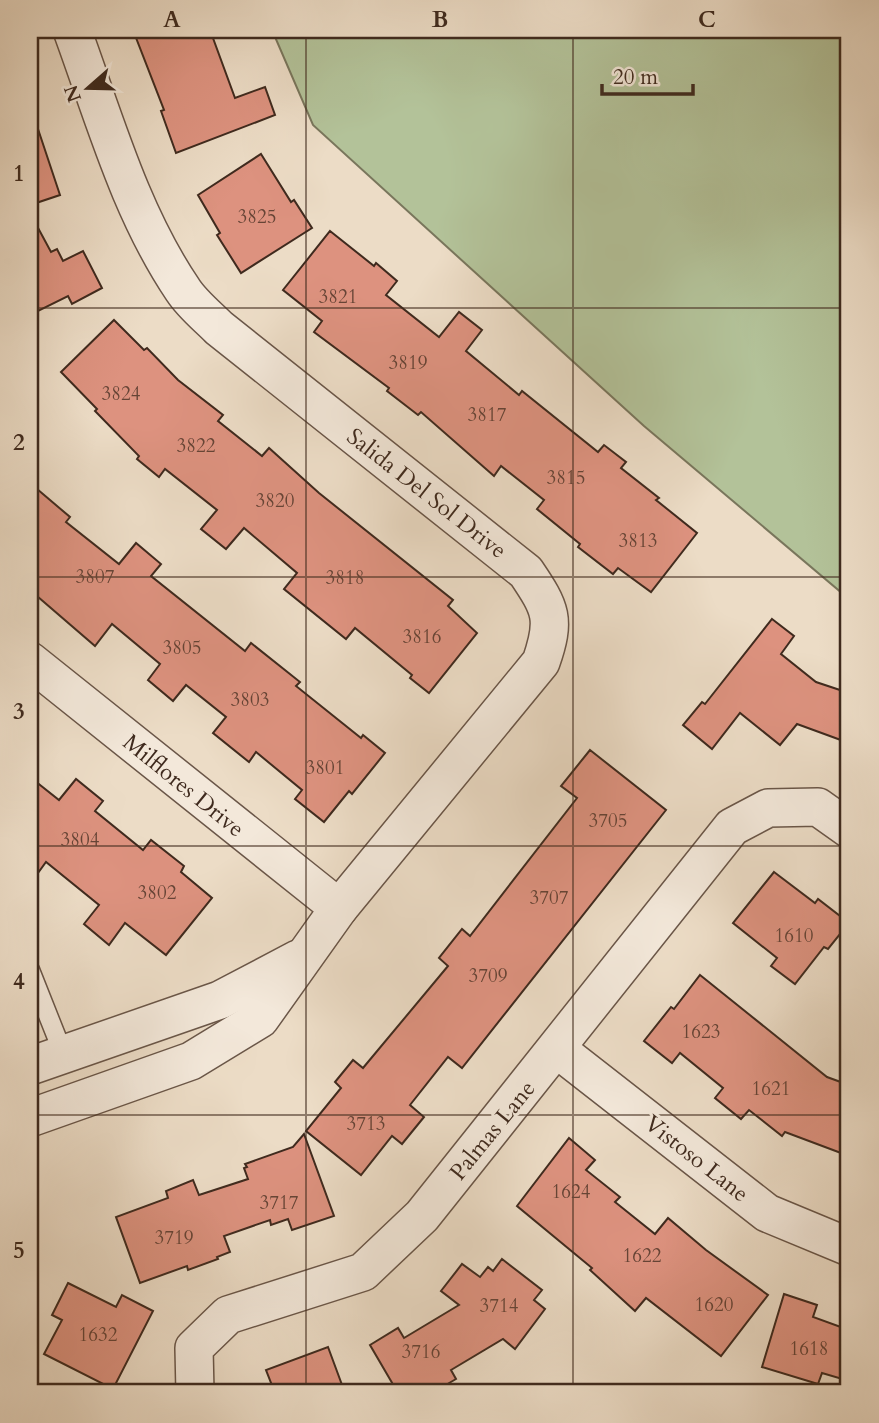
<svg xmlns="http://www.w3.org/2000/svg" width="879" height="1423" viewBox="0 0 879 1423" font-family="Cardo,serif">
	<rect width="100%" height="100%" fill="#ecdcc6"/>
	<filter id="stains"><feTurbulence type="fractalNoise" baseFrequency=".00286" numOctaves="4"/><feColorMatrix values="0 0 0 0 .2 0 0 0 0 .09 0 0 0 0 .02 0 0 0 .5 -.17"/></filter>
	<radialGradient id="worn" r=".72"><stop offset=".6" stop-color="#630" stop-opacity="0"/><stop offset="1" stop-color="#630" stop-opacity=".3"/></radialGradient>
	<polygon fill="#b3c299" stroke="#79765c" stroke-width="2" points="272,30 849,30 849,599 644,426 313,125"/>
	<g fill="#dd927f" stroke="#3f2a1e" stroke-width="2">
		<polygon points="133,30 210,30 235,98 265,87 275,115 176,153 161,111 164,110"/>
		<polygon points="34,117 60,195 30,205 30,118"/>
		<polygon points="261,154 291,202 294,200 312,228 241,273 217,235 220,233 198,195"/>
		<polygon points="30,213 51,252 57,249 63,261 83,251 102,288 72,304 68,296 30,315"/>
		<polygon points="330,231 374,266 376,263 397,281 386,295 439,337 459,312 482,330 466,351 519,395 522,391 598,452 604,445 626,462 621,468 659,498 656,500 697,533 651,592 618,568 613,574 578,547 580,544 537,509 544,500 501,466 494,476 421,412 418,415 387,391 389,388 314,332 322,321 283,290"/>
		<polygon points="114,320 144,350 147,348 178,380 223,415 218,421 262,456 269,448 319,493 453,600 448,606 477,633 429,693 410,678 412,675 355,628 346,639 284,589 297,573 244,528 226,549 201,529 217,510 165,469 159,477 137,459 139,456 95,411 97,409 61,372"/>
		<polygon points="30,483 70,517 66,522 119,564 136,543 161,564 151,576 245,651 251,643 300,682 296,686 361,738 363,735 385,753 352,794 349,791 324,822 295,799 302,790 256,752 249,762 213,733 226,717 186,685 173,701 148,680 160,664 112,624 95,646 30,590"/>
		<polygon points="772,619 794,636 781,654 816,682 849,693 849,743 797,724 780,745 740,713 712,749 683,725 702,702 705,704"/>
		<polygon points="590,750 666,810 462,1068 448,1057 410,1105 424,1117 402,1144 392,1136 361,1175 306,1131 341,1088 335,1082 353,1060 363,1068 448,966 439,958 462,929 470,936 577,798 561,786"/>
		<polygon points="30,777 59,800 76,779 103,801 95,811 143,850 151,840 184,866 181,872 212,898 166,955 125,923 109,945 84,924 99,905 46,862 30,884"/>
		<polygon points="774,872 815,903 818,899 849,923 828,949 824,947 795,984 771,966 777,958 733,923"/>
		<polygon points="700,975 827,1077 849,1085 849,1156 785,1132 782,1136 749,1110 741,1119 715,1098 723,1088 680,1053 672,1063 644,1041 671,1007 674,1009"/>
		<polygon points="304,1134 334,1216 292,1230 288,1219 271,1225 270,1220 224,1236 230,1252 217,1257 218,1259 188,1270 187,1266 140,1283 116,1217 168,1198 166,1191 193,1180 199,1195 248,1179 244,1168 247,1167 245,1164 293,1147"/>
		<polygon points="569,1138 595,1160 586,1170 620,1197 615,1202 655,1234 668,1218 706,1250 768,1295 721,1356 646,1298 635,1311 590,1270 592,1268 517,1206"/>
		<polygon points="502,1259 542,1290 534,1300 545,1309 515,1349 503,1339 451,1370 456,1379 432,1393 398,1393 370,1345 398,1328 404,1338 459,1305 441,1291 462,1264 480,1277 488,1267 493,1271"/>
		<polygon points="68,1283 116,1307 122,1295 153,1311 113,1389 44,1354 62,1320 52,1315"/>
		<polygon points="784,1294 817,1305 813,1317 849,1330 849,1381 822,1373 818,1384 762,1367"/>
		<polygon points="328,1347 345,1393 275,1393 266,1370"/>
	</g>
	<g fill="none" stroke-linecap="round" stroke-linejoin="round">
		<g stroke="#6a5648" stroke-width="21">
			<polyline id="service" points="30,970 63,1053"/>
		</g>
		<g stroke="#6a5648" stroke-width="40">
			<g id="minor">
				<polyline points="30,661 339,908"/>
				<polyline points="557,1049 767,1213 849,1247"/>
				<polyline points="30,1066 220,1000 298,959"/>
				<path d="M30,1118L191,1061L260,1019L339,908L541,662C556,619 551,609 526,572L219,328C207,316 192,304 183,290C130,212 104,117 72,30"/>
				<polyline points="195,1393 194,1348 228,1315 363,1272 422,1216 732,827 768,808 818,807 849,829"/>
			</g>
		</g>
		<use href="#service" stroke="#f3e8da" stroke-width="18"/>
		<use href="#minor" stroke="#f3e8da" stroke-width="37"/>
	</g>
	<path fill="none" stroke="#3f2a1e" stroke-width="2" stroke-opacity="0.55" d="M306,30V1393M573,30V1393M30,308H849M30,577H849M30,846H849M30,1115H849"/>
	<g text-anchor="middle" stroke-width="6" stroke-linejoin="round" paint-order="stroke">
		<g font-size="19" fill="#664436">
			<text x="257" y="223">3825</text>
			<text x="338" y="303">3821</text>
			<text x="408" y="369">3819</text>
			<text x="121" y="400">3824</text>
			<text x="487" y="421">3817</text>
			<text x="196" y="452">3822</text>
			<text x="566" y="484">3815</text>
			<text x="275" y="507">3820</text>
			<text x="638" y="547">3813</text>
			<text x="95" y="583">3807</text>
			<text x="345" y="584">3818</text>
			<text x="422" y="643">3816</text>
			<text x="182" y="654">3805</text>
			<text x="250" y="706">3803</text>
			<text x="325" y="774">3801</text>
			<text x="608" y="827">3705</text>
			<text x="80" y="846">3804</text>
			<text x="157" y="899">3802</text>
			<text x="549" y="904">3707</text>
			<text x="794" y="942">1610</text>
			<text x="488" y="982">3709</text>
			<text x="701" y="1038">1623</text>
			<text x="771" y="1095">1621</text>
			<text x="366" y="1130">3713</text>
			<text x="571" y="1198">1624</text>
			<text x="279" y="1209">3717</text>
			<text x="174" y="1244">3719</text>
			<text x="642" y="1262">1622</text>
			<text x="714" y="1311">1620</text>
			<text x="499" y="1312">3714</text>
			<text x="98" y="1341">1632</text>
			<text x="809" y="1355">1618</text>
			<text x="421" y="1358">3716</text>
		</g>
		<g font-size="23" fill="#3f2a1e" stroke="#f3e8da">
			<text transform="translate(427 493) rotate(38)" y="8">Salida Del Sol Drive</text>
			<text transform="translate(184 785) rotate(39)" y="8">Milflores Drive</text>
			<text transform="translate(492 1130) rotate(-51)" y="8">Palmas Lane</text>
			<text transform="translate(697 1158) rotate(38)" y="8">Vistoso Lane</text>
		</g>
	</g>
	<rect width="879" height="1423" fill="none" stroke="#ecdcc6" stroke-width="77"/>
	<g transform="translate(88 88) rotate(250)" stroke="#f3e8da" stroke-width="5" paint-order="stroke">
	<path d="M0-5L12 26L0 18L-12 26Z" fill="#3f2a1e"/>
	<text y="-10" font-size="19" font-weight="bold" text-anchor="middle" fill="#3f2a1e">N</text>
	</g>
	<path d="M602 84v10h91v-10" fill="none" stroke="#3f2a1e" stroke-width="3.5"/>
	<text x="613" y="84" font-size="21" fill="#3f2a1e" stroke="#f3e8da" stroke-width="5" paint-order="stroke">20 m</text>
	<rect x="38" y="38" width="802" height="1346" fill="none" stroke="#3f2a1e" stroke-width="2.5"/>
	<g font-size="23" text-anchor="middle" font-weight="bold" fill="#3f2a1e">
		<text x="172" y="27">A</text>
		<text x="440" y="27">B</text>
		<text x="707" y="27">C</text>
		<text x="19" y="181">1</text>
		<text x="19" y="450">2</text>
		<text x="19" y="719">3</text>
		<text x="19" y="989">4</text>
		<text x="19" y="1258">5</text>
	</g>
	<rect width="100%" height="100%" filter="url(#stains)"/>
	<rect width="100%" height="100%" fill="url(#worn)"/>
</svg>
